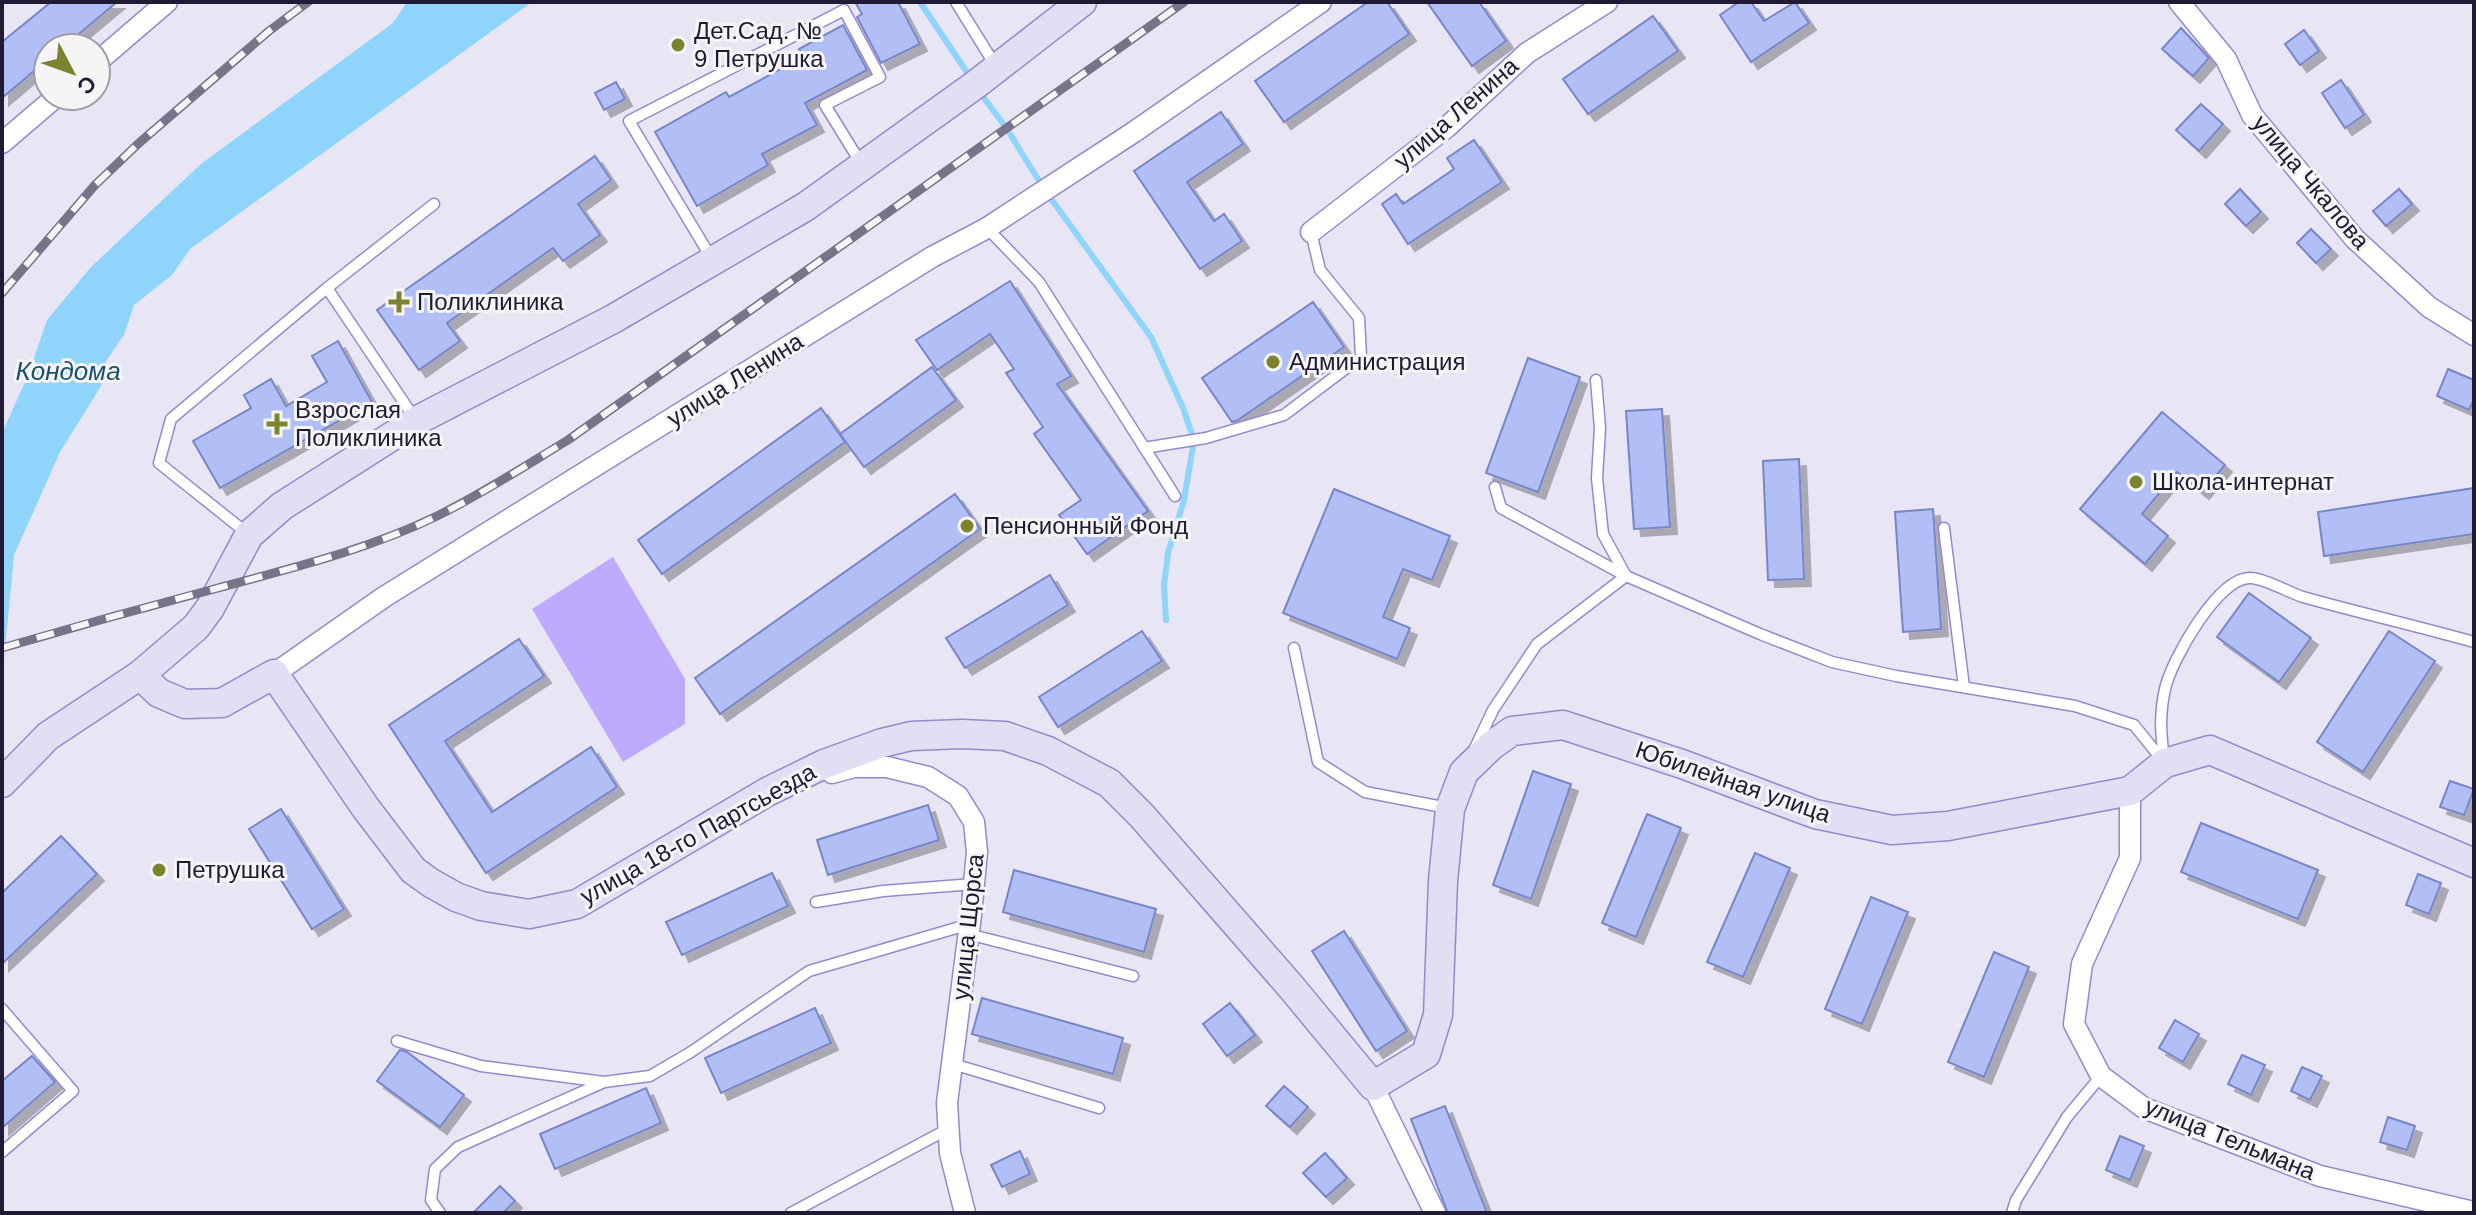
<svg xmlns="http://www.w3.org/2000/svg" width="2476" height="1215" viewBox="0 0 2476 1215" font-family="Helvetica,sans-serif">
	<defs>
		<filter id="shadow"><feDropShadow dx="7" dy="7" stdDeviation="0" flood-color="#0004"/></filter>
	</defs>
	<rect width="100%" height="100%" fill="#e8e5f4"/>
	<polygon fill="#beabfe" points="613,557 685,679 685,724 623,762 532,609"/>
	<polygon fill="#8fd4fb" points="407,2 532,2 190,249 172,275 134,305 124,335 106,361 101,386 60,452 14,555 2,679 2,433 27,378 47,320 91,267 201,164 393,23"/>
	<g fill="none" stroke-linecap="round" stroke-linejoin="round">
		<g stroke="#8fd4fb" stroke-width="6">
			<polyline points="920,2 970,77"/>
			<polyline points="978,90 1007,129 1044,189 1151,337 1183,408 1194,440 1184,500 1168,553 1164,585 1166,620"/>
		</g>
	</g>
	<g fill="#b2bff6" stroke="#7886c7" stroke-width="2" filter="url(#shadow)">
		<polygon points="51,2 117,2 62,48 48,48 48,59 2,98 2,42"/>
		<polygon points="855,2 898,2 920,44 881,63 857,17 862,14"/>
		<polygon points="1368,2 1387,2 1409,34 1284,122 1255,81"/>
		<polygon points="1427,2 1479,2 1506,41 1472,66"/>
		<polygon points="1739,2 1751,2 1764,21 1795,2 1809,23 1751,62 1720,15"/>
		<polygon points="1653,16 1678,51 1588,114 1563,79"/>
		<polygon points="843,25 867,70 805,103 817,125 762,154 768,165 697,206 655,132 726,92 729,97 803,57 799,49"/>
		<polygon points="2181,28 2209,58 2193,76 2162,49"/>
		<polygon points="2304,30 2319,51 2300,65 2285,44"/>
		<polygon points="2341,80 2364,115 2345,128 2322,93"/>
		<polygon points="616,82 625,99 604,110 595,93"/>
		<polygon points="2201,104 2223,124 2199,151 2176,130"/>
		<polygon points="1221,112 1243,144 1187,182 1214,221 1224,214 1242,241 1200,269 1134,171"/>
		<polygon points="1474,140 1502,182 1408,244 1382,204 1396,194 1403,204 1454,169 1447,158"/>
		<polygon points="595,156 611,180 578,204 600,235 563,261 553,248 447,323 460,341 419,370 377,310"/>
		<polygon points="2240,189 2261,212 2246,226 2225,204"/>
		<polygon points="2399,189 2412,204 2386,226 2373,211"/>
		<polygon points="2311,229 2331,249 2316,263 2297,243"/>
		<polygon points="1010,281 1071,376 1057,384 1148,511 1087,554 1059,515 1081,500 1034,434 1043,427 1006,373 1014,369 990,334 937,370 916,340"/>
		<polygon points="1313,302 1344,347 1238,420 1232,422 1202,378"/>
		<polygon points="338,341 372,402 220,488 193,441 251,408 244,395 271,379 286,406 327,382 312,356"/>
		<polygon points="1528,358 1580,377 1538,492 1486,473"/>
		<polygon points="932,367 956,400 864,467 840,434"/>
		<polygon points="2448,369 2474,380 2474,399 2469,410 2437,396"/>
		<polygon points="821,408 845,442 662,574 638,540"/>
		<polygon points="1662,409 1670,527 1634,529 1626,411"/>
		<polygon points="2162,412 2225,465 2202,492 2177,472 2142,514 2168,536 2145,564 2080,509"/>
		<polygon points="1799,459 1804,579 1768,580 1763,461"/>
		<polygon points="2474,488 2474,534 2324,556 2318,512"/>
		<polygon points="1334,489 1450,536 1432,580 1403,569 1383,617 1410,628 1397,659 1283,613"/>
		<polygon points="955,494 980,529 720,714 695,678"/>
		<polygon points="1933,509 1941,629 1903,632 1895,512"/>
		<polygon points="1050,575 1068,605 965,668 946,638"/>
		<polygon points="2249,593 2311,638 2279,682 2217,637"/>
		<polygon points="1142,631 1162,661 1058,727 1039,697"/>
		<polygon points="2389,631 2435,661 2363,772 2317,742"/>
		<polygon points="519,639 544,676 445,741 492,812 591,747 617,787 486,873 389,725"/>
		<polygon points="1533,771 1571,784 1531,899 1493,885"/>
		<polygon points="2450,781 2474,789 2464,815 2440,807"/>
		<polygon points="928,805 939,840 828,875 817,840"/>
		<polygon points="281,809 344,909 312,929 249,829"/>
		<polygon points="1647,814 1681,828 1636,937 1602,923"/>
		<polygon points="2201,823 2318,870 2298,919 2181,872"/>
		<polygon points="61,836 97,874 2,964 2,893"/>
		<polygon points="1755,853 1790,868 1743,977 1707,962"/>
		<polygon points="1014,870 1156,909 1144,952 1003,912"/>
		<polygon points="772,873 788,906 682,955 666,922"/>
		<polygon points="2418,874 2441,883 2429,914 2406,905"/>
		<polygon points="1871,897 1908,912 1862,1024 1825,1009"/>
		<polygon points="1344,931 1407,1031 1376,1051 1312,951"/>
		<polygon points="1994,952 2029,967 1984,1077 1948,1062"/>
		<polygon points="982,998 1123,1038 1113,1074 972,1034"/>
		<polygon points="1230,1003 1255,1035 1227,1056 1203,1024"/>
		<polygon points="815,1008 831,1043 721,1093 705,1058"/>
		<polygon points="2175,1020 2199,1034 2183,1062 2159,1048"/>
		<polygon points="400,1050 407,1052 464,1095 440,1127 377,1081"/>
		<polygon points="2242,1055 2265,1065 2251,1095 2228,1084"/>
		<polygon points="32,1056 55,1082 2,1128 2,1081"/>
		<polygon points="2302,1067 2322,1076 2310,1100 2291,1091"/>
		<polygon points="1284,1086 1308,1107 1290,1127 1266,1106"/>
		<polygon points="646,1088 661,1123 555,1169 540,1134"/>
		<polygon points="1445,1106 1487,1213 1448,1213 1411,1119"/>
		<polygon points="2388,1117 2415,1126 2407,1150 2380,1142"/>
		<polygon points="2120,1136 2144,1146 2130,1180 2106,1170"/>
		<polygon points="1020,1151 1030,1174 1002,1187 991,1165"/>
		<polygon points="1325,1153 1347,1178 1326,1197 1303,1173"/>
		<polygon points="500,1186 515,1201 503,1213 473,1213"/>
	</g>
	<g fill="none" stroke-linecap="round" stroke-linejoin="round">
		<g stroke="#9888cb" stroke-width="13">
			<g id="lane">
				<polyline points="956,2 995,65"/>
				<polyline points="987,228 1039,282 1175,496"/>
				<polyline points="712,259 629,121 844,10 880,77 825,105 862,165"/>
				<polyline points="327,288 434,204"/>
				<polyline points="1144,448 1206,438 1284,415 1361,357 1359,318 1320,270 1311,232"/>
				<polyline points="1495,487 1501,508 1626,576 1760,634 1832,662 1896,676 2075,706 2134,725 2163,761"/>
				<polyline points="1944,528 1964,687"/>
				<polyline points="248,534 159,463 171,419 327,288 415,419"/>
				<polyline points="1294,648 1318,762 1365,792 1448,808"/>
				<polyline points="1475,748 1493,710 1537,644 1626,576 1603,534 1597,478 1600,428 1596,380"/>
				<path d="M2164,761C2161,734 2159,716 2165,689C2171,661 2219,575 2251,578C2266,579 2288,592 2303,597C2360,613 2417,626 2474,642"/>
				<polyline points="816,902 883,891 974,884"/>
				<polyline points="968,934 1133,976"/>
				<polyline points="2,1009 73,1091 2,1152"/>
				<polyline points="397,1041 481,1066 604,1082 650,1076 691,1052 809,971 970,924"/>
				<polyline points="953,1064 1099,1108"/>
				<polyline points="440,1213 431,1200 435,1169 458,1147 602,1083"/>
				<polyline points="791,1213 948,1129"/>
				<polyline points="2012,1213 2016,1200 2067,1117 2101,1076"/>
			</g>
		</g>
		<g stroke="#9888cb" stroke-width="23">
			<g id="street">
				<polyline points="2179,2 2226,59 2252,115 2355,239 2429,307 2474,335"/>
				<polyline points="96,63 167,2"/>
				<polyline points="2,143 57,96"/>
				<polyline points="1311,232 1447,127 1527,53 1607,2"/>
				<polyline points="274,674 384,597 932,257 987,228 1134,132 1321,2"/>
				<polyline points="832,773 854,767 887,767 928,777 958,796 974,822 977,852 971,915 947,1103 950,1153 965,1213"/>
				<polyline points="2130,791 2130,858 2082,964 2074,1024 2101,1076 2144,1108 2320,1176 2474,1212"/>
				<polyline points="1373,1086 1435,1213"/>
			</g>
		</g>
		<g stroke="#9888cb" stroke-width="31">
			<g id="secondary">
				<polyline points="140,675 159,693 185,704 222,703 274,674 365,807 413,870 431,883 456,897 481,906 529,914 577,904 767,792 824,764 882,743 911,736 962,734 1005,736 1048,751 1109,783 1142,816 1292,988 1373,1086 1426,1054 1438,1015 1443,881 1450,809 1464,772 1491,746 1512,731 1563,725 1682,764 1815,814 1892,830 1948,826 2130,791 2165,763 2210,750 2474,863"/>
				<polyline points="2,783 48,736 140,675 196,627 210,608 249,535 282,506 416,421 613,319 805,207 975,85 1082,2"/>
			</g>
		</g>
		<use href="#lane" stroke="#fff" stroke-width="10"/>
		<use href="#street" stroke="#fff" stroke-width="20"/>
		<use href="#secondary" stroke="#e3def3" stroke-width="28"/>
		<g stroke="#787388" stroke-width="9">
			<g id="rail">
				<polyline points="2,293 95,185 139,143 269,31 308,2"/>
				<path d="M2,648C74,627 146,607 218,588C292,568 367,550 437,516C482,494 525,466 568,440L1184,2"/>
			</g>
		</g>
		<use href="#rail" stroke="#f5f5f5" stroke-width="6" stroke-dasharray="18" stroke-linecap="butt"/>
	</g>
	<g fill="#7c832f" stroke="#f5f5f5" stroke-width="3">
		<circle cx="678" cy="45" r="8"/>
		<path d="M395 290h8v8h8v8h-8v8h-8v-8h-8v-8h8z"/>
		<circle cx="1273" cy="362" r="8"/>
		<path d="M273 412h8v8h8v8h-8v8h-8v-8h-8v-8h8z"/>
		<circle cx="2136" cy="482" r="8"/>
		<circle cx="967" cy="526" r="8"/>
		<circle cx="159" cy="870" r="8"/>
	</g>
	<g text-anchor="middle" stroke-width="6" stroke-linejoin="round" paint-order="stroke">
		<g font-size="24" fill="#211a34" stroke="#f5f5f5" text-anchor="start">
			<text x="694" y="39">Дет.Сад. №<tspan x="694" dy="28">9 Петрушка</tspan></text>
			<text x="417" y="310">Поликлиника</text>
			<text x="1289" y="370">Администрация</text>
			<text x="295" y="418">Взрослая<tspan x="295" dy="28">Поликлиника</tspan></text>
			<text x="2152" y="490">Школа-интернат</text>
			<text x="983" y="534">Пенсионный Фонд</text>
			<text x="175" y="878">Петрушка</text>
		</g>
		<g font-size="24" fill="#211a34" stroke="#f5f5f5">
			<text transform="translate(1456 113) rotate(-41)" y="8">улица Ленина</text>
			<text transform="translate(2311 182) rotate(50)" y="8">улица Чкалова</text>
			<text transform="translate(735 380) rotate(-32)" y="8">улица Ленина</text>
			<text transform="translate(1733 782) rotate(19)" y="8">Юбилейная улица</text>
			<text transform="translate(698 834) rotate(-29)" y="8">улица 18-го Партсьезда</text>
			<text transform="translate(968 927) rotate(-84)" y="8">улица Щорса</text>
			<text transform="translate(2230 1139) rotate(22)" y="8">улица Тельмана</text>
		</g>
		<g font-size="26" font-style="italic" fill="#1b516b" stroke="#f5f5f5">
			<text x="68" y="380">Кондома</text>
		</g>
	</g>
	<rect width="2476" height="1215" fill="none" stroke="#211a34" stroke-width="8"/>
	<g transform="translate(72 72) rotate(131)"><circle r="38" fill="#f5f5f5" stroke="#a09da8" stroke-width="2"/>
	<path d="M0-6L14 30L0 20L-14 30Z" fill="#7c832f"/>
	<text y="-12" font-size="22" font-weight="bold" text-anchor="middle" fill="#211a34">С</text>
	</g>
</svg>
